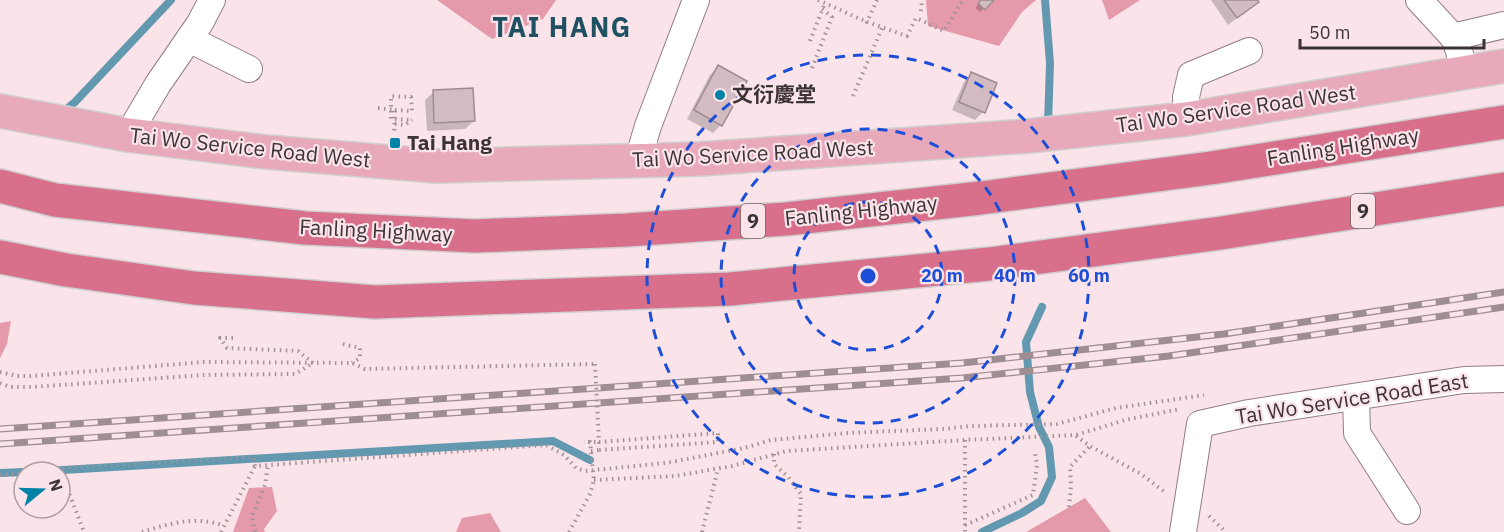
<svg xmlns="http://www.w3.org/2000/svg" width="1504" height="532" viewBox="0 0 1504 532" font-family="'IBM Plex Sans','Noto Sans TC',sans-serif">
	<rect width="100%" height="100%" fill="#fbe4e9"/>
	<g fill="#e59aac">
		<polygon points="437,0 556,0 543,19 492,39"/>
		<polygon points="926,0 1036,0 1022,12 999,46 928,26"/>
		<polygon points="1102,0 1140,0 1109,20"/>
		<polygon points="11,321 7,344 0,358 0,323"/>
		<polygon points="272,487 277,511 264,529 265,532 233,532 249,488"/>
		<polygon points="1085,498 1111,532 1026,532"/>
		<polygon points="490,513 501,532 456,532 462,518"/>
	</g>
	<g fill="#0003">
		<polygon points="982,0 992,0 980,12 975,8"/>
		<polygon points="1211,0 1256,0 1257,2 1228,25"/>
		<polygon points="718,67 721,125 713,133 687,119 710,75"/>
		<polygon points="972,74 983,112 975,120 952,110 964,82"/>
		<polygon points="434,92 474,121 465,129 427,131 425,100"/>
	</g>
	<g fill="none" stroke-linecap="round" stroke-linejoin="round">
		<g stroke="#6399b0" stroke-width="8">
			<polyline points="1045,0 1050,63 1048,125"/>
			<polyline points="62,113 75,102 171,0"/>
			<polyline points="30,472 553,441 590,460"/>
			<polyline points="0,473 24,472"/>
			<polyline points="982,532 1022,513 1041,501 1052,477 1049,447 1039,427 1030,392 1026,342 1042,307"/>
		</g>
	</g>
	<g fill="#d2bcc1" stroke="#9f8b8f" stroke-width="1.5">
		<polygon points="981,0 994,0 985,10 978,3"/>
		<polygon points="1224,0 1258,0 1259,2 1237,18"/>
		<polygon points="718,65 747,81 722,126 694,110"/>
		<polygon points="971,72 997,83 985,113 959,102"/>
		<polygon points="473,88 475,121 434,123 433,90"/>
	</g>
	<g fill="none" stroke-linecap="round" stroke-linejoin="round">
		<g stroke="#927e82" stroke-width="28">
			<g id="minor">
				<polyline points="1419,0 1455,39 1466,73"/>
				<polyline points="1453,37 1504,25"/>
				<polyline points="189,39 249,69"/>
				<polyline points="1187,119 1186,97 1191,75 1249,51"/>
				<polyline points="128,135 158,84 200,23 212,0"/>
				<polyline points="638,160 648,126 696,0"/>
				<polyline points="1356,397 1357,433 1407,511"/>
				<polyline points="1183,532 1200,424 1249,413 1464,380 1504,379"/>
			</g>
		</g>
		<g stroke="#d0cece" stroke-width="36">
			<polyline id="major" points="0,111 128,135 266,152 437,166 700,159 1028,136 1187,119 1504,66"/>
		</g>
		<g stroke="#d0cece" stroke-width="36">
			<g id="highway">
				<polyline points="0,186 55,200 305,228 475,236 627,230 786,219 981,198 1211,168 1504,122"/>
				<polyline points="0,257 66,270 194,288 375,302 730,289 989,264 1221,233 1504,189"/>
			</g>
		</g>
		<g stroke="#a09194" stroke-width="4" stroke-dasharray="1.5 4.5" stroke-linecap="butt">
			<polyline points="818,0 867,22"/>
			<polyline points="877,0 867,22 907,36 916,18 944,31 963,0"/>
			<polyline points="921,11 922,0"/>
			<polyline points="810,41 825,3"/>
			<polyline points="812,68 832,17 822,9"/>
			<polyline points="853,96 882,28"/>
			<polyline points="378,108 395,110 394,134"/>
			<polyline points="395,124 405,125 412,120"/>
			<polyline points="233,338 220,338 227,348 298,351 313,363"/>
			<polyline points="343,344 360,348 360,358 352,363"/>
			<polyline points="0,372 17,376 31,376 204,362 352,363 365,369 595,364"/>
			<polyline points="0,383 10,387 32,387 204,375 295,374 313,363"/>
			<polyline points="1076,436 1090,446 1141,474 1166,493"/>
			<polyline points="965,440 965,532"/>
			<polyline points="588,442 599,442"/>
			<polyline points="591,451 599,450"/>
			<polyline points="774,454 774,464 788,477 801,494 799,532"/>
			<polyline points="60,472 61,468 253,457 255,466 546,445 564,455 576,468 585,471 666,463 744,448 771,440 848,433 944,429 970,426 1057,424 1116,408 1204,395"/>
			<polyline points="61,472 84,532"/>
			<polyline points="0,475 24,474"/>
			<polyline points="594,480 675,476 732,466 787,451 965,440 1076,435 1125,420 1180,409"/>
			<polyline points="1069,507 1071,486 1070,467 1090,446"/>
			<polyline points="1209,516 1226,532"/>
			<polyline points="965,525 1033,495 1037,465 1035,453"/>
			<path d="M142,532C168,524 196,515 224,526"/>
			<polyline points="221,532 255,466"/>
			<polyline points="255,532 252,516 265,485 268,465"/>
			<polyline points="569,532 590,494 594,480 590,442 584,442"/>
			<polyline points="702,532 718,469"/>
		</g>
		<use href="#minor" stroke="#fff" stroke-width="26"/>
		<use href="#major" stroke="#e8a9ba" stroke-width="33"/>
		<use href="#highway" stroke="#d8708c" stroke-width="33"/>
		<g stroke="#9e8e91" stroke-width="7">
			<g id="rail">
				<polyline points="0,429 962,363 1224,334 1504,292"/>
				<polyline points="0,444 962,378 1169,356 1504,307"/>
			</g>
		</g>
		<use href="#rail" stroke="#fbe4e9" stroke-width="4.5" stroke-dasharray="14" stroke-linecap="butt"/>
		<g stroke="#a09194" stroke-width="4" stroke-dasharray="1.5 4.5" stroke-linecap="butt">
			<polyline points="395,110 412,111 411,97 391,96 391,119 412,120"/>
			<polyline points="595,364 599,442 718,433 718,442 599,450"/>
		</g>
	</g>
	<g fill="none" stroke="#1d4ed8" stroke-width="3" stroke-dasharray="10 8">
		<circle cx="868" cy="276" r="74"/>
		<circle cx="868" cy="276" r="147"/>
		<circle cx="868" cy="276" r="221"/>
	</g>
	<g fill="#0183a7" stroke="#fbe4e9" stroke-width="2">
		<circle cx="720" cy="95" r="6"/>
		<rect x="389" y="137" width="12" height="12" rx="3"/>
	</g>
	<g text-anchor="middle" stroke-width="4.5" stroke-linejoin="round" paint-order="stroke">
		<g fill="#fbe4e9" stroke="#75686a" stroke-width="1.5">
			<rect x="1351" y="194" width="24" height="34" rx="4.5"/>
			<rect x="741" y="204" width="24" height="34" rx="4.5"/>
		</g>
		<g font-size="20" font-weight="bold" fill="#3b3334">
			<text x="1363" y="218">9</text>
			<text x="753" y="228">9</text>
		</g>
		<g font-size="21" font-weight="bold" fill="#3b3334" stroke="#fbe4e9" text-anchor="start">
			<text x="732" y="102">文衍慶堂</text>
			<text x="407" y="150">Tai Hang</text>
		</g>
		<g font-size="21" fill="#3b3334" stroke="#fbe4e9">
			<text transform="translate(1236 109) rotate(-8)" y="7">Tai Wo Service Road West</text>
			<text transform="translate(1343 147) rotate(-9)" y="7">Fanling Highway</text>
			<text transform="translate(250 148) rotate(6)" y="7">Tai Wo Service Road West</text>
			<text transform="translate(753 154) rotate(-3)" y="7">Tai Wo Service Road West</text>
			<text transform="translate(861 211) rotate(-6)" y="7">Fanling Highway</text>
			<text transform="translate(376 231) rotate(3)" y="7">Fanling Highway</text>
			<text transform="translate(1352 399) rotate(-9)" y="7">Tai Wo Service Road East</text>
		</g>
		<g font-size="27" font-weight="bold" letter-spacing="1.5" fill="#205163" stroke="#fbe4e9">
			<text x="562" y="37">TAI HANG</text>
		</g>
	</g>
	<circle cx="868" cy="276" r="9" fill="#1d4ed8" stroke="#fbe4e9" stroke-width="3"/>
	<g font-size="18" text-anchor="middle" font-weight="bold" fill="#1d4ed8" stroke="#fbe4e9" stroke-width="4.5" stroke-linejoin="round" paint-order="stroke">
		<text x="942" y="282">20 m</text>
		<text x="1015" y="282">40 m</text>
		<text x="1089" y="282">60 m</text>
	</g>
	<g transform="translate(42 490) rotate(71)"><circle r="28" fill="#fbe4e9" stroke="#ae9da1" stroke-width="1.5"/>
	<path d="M0-4.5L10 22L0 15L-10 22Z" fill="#0183a7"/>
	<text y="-9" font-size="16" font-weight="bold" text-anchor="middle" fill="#3b3334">N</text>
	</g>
	<path d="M1300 39v9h184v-9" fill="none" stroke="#3b3334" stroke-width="3"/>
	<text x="1309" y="39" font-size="18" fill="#3b3334" stroke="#fbe4e9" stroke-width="4.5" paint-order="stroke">50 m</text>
</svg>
